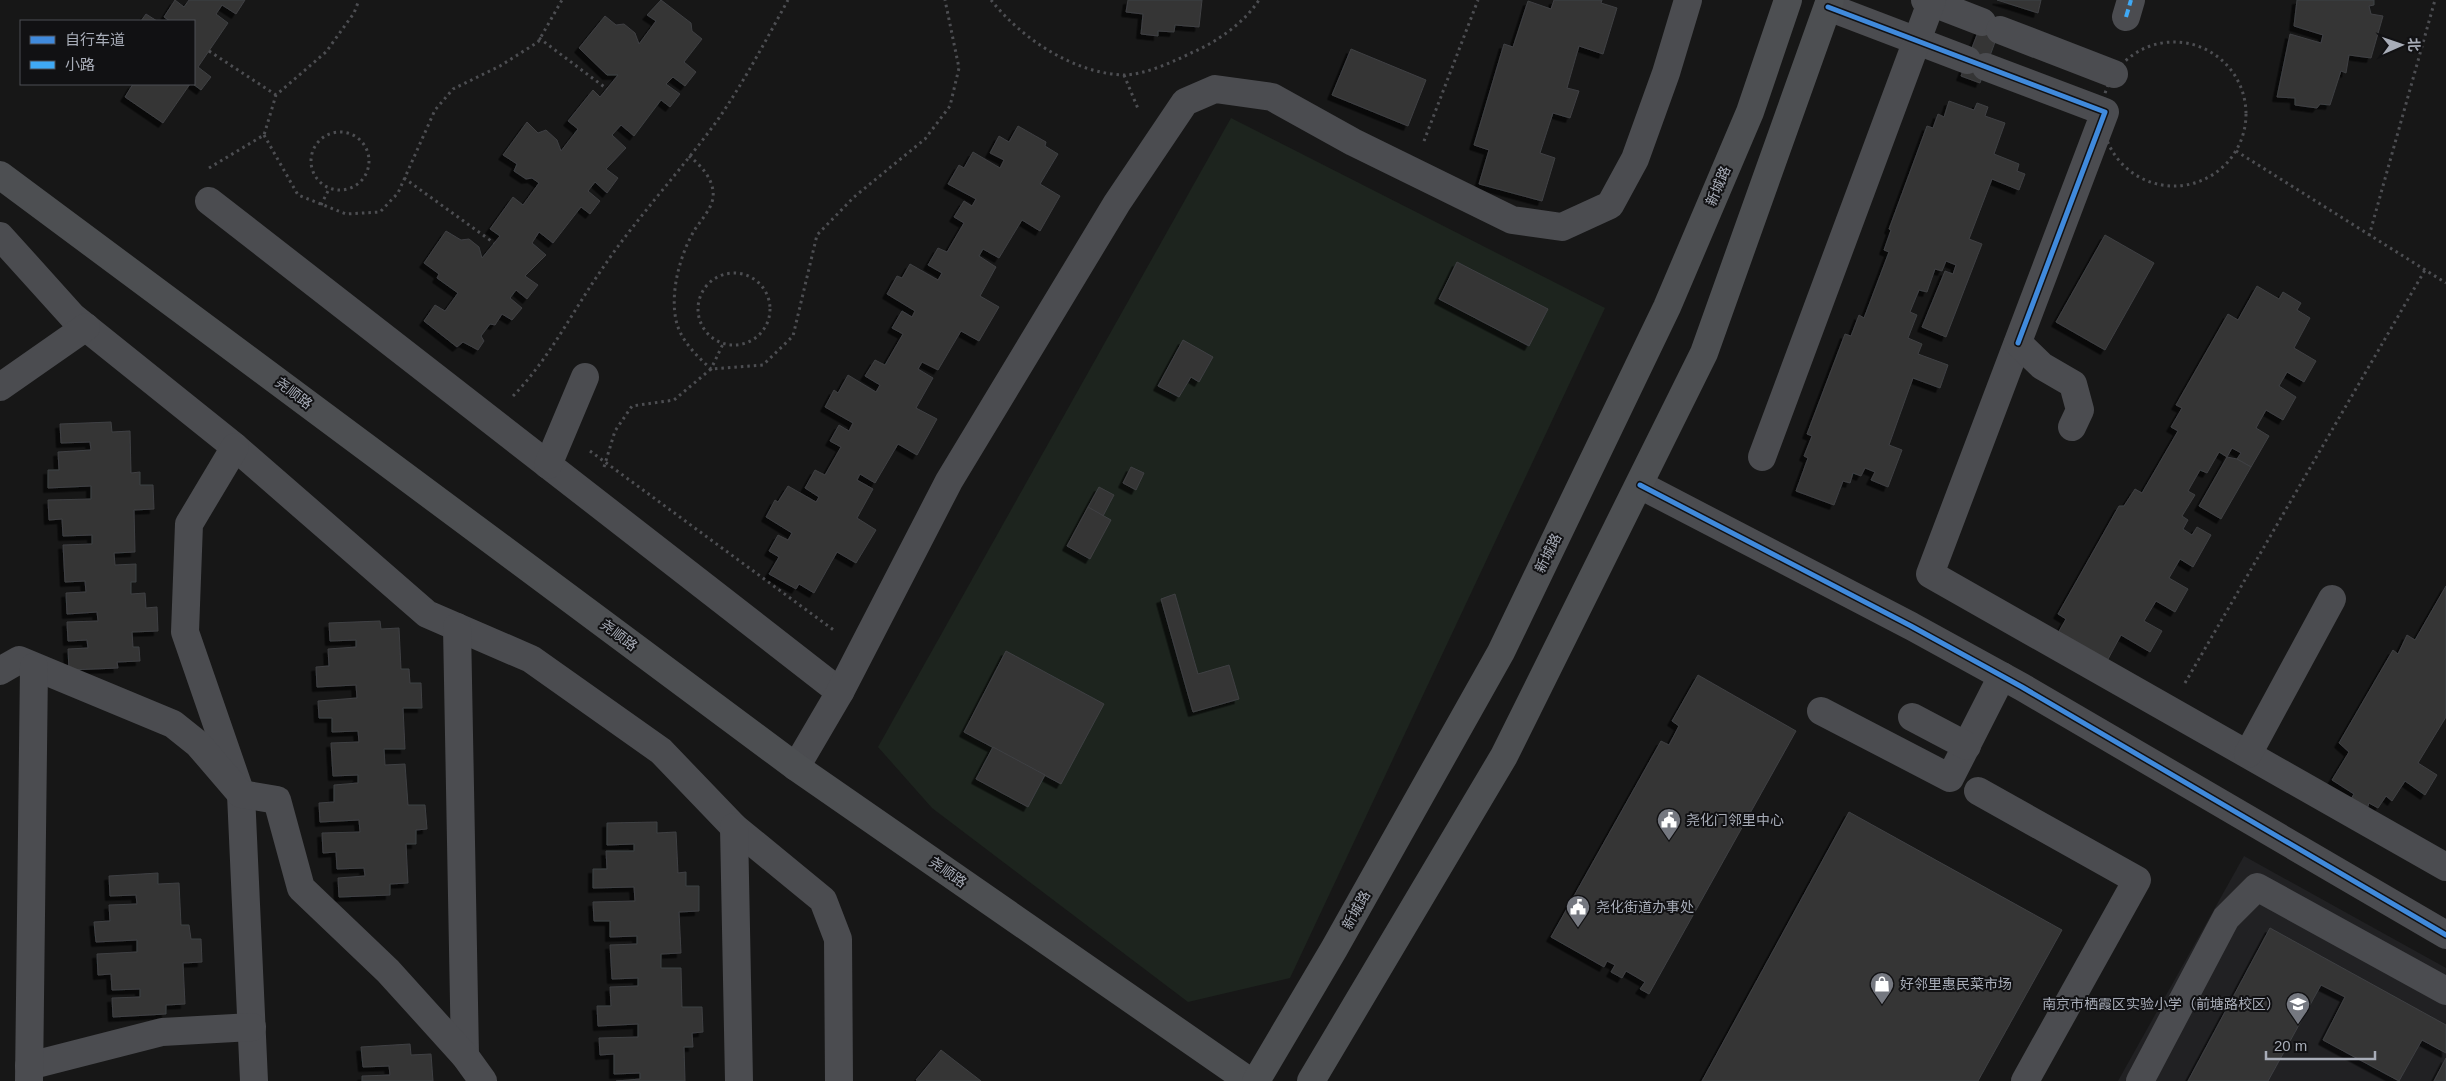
<svg xmlns="http://www.w3.org/2000/svg" width="2446" height="1081" viewBox="0 0 2446 1081" font-family="Arial,'Noto Sans SC',sans-serif">
	<defs>
		<filter id="shadow"><feDropShadow dx="-4.5" dy="4.5" stdDeviation="0" flood-color="#0009"/></filter>
	</defs>
	<rect width="100%" height="100%" fill="#171717"/>
	<polygon fill="#212123" points="2244,856 2446,968 2446,1081 2118,1081"/>
	<polygon fill="#1d241e" points="1231,118 1605,308 1290,978 1188,1002 932,808 878,747"/>
	<g fill="#353536" stroke="#3f4043" filter="url(#shadow)">
		<polygon points="175,0 184,7 189,0 245,0 236,14 222,5 216,14 228,23 198,67 211,77 201,90 193,84 194,21 170,21 164,17"/>
		<polygon points="661,0 691,23 692,31 702,39 684,62 696,72 685,86 673,77 666,84 680,94 670,107 661,100 634,136 621,125 612,135 626,148 606,169 618,178 607,193 595,182 588,191 600,201 590,214 581,207 553,243 539,232 532,243 546,255 525,276 538,285 527,299 516,290 510,298 522,308 512,320 502,314 495,325 490,324 481,336 484,341 478,350 463,342 457,347 424,321 435,305 445,311 458,293 437,278 439,274 424,263 446,231 461,240 469,239 479,247 482,258 500,236 490,229 513,197 523,205 539,183 532,178 526,179 514,171 517,164 503,155 527,122 538,133 546,130 557,140 561,151 578,129 568,121 593,90 600,97 618,75 607,75 579,48 605,16 616,25 624,24 635,33 639,44 656,21 647,15"/>
		<polygon points="1128,0 1202,0 1199,27 1175,25 1174,32 1158,31 1158,36 1141,34 1143,14 1126,12"/>
		<polygon points="1554,0 1602,0 1601,3 1617,8 1603,54 1579,46 1567,88 1579,91 1570,118 1553,113 1540,153 1555,158 1542,201 1479,184 1489,150 1474,145 1504,44 1513,47 1528,1 1551,9"/>
		<polygon points="1997,0 2041,0 2038,13"/>
		<polygon points="2297,0 2374,0 2374,5 2369,6 2371,14 2383,16 2371,58 2349,55 2346,73 2341,71 2330,105 2320,104 2317,108 2295,105 2295,98 2277,97 2290,34 2321,43 2323,35 2294,26"/>
		<polygon points="146,14 157,21 141,21"/>
		<polygon points="1982,22 2002,23 1980,83 1961,76"/>
		<polygon points="1351,49 1426,80 1408,126 1332,95"/>
		<polygon points="133,84 190,84 163,123 125,97"/>
		<polygon points="1949,101 1974,110 1977,103 1988,107 1985,116 2005,123 1994,154 2019,164 2017,171 2025,174 2019,190 1992,179 1969,239 1982,244 1946,337 1922,327 1945,271 1953,274 1956,265 1946,261 1942,271 1935,269 1927,292 1919,290 1910,312 1917,315 1908,338 1922,344 1918,354 1948,365 1940,388 1913,378 1889,445 1902,450 1888,487 1871,480 1875,472 1865,468 1861,476 1853,473 1850,483 1843,481 1834,505 1796,491 1808,458 1804,456 1812,436 1807,434 1845,334 1851,336 1859,315 1864,318 1889,252 1884,250 1891,230 1889,229 1927,126 1933,128 1938,114 1944,117"/>
		<polygon points="1018,126 1046,142 1045,146 1058,154 1040,184 1060,196 1040,231 1022,220 999,258 983,249 979,256 996,267 980,296 999,307 979,341 961,331 938,370 922,362 918,369 933,378 916,408 937,419 917,455 898,444 875,483 860,474 857,480 873,489 857,518 876,530 856,563 837,552 814,593 799,584 796,589 769,574 779,557 769,551 778,535 788,540 792,533 766,517 775,500 778,502 788,486 816,502 819,497 805,488 815,470 825,475 841,447 830,441 839,425 849,431 853,423 825,407 834,390 838,393 848,375 876,392 880,385 865,376 875,360 885,365 903,334 892,328 902,311 912,317 915,311 887,294 897,276 902,278 910,264 938,280 942,273 928,265 938,248 947,252 964,223 954,217 964,201 972,206 976,199 948,184 959,165 964,168 973,152 1000,168 1004,160 990,153 999,136 1009,142"/>
		<polygon points="2105,235 2154,263 2105,350 2056,322"/>
		<polygon points="1457,262 1548,309 1529,346 1439,299"/>
		<polygon points="2257,286 2279,299 2283,292 2301,303 2297,310 2310,318 2294,348 2316,361 2304,382 2287,372 2279,386 2296,397 2283,420 2266,410 2256,428 2269,436 2251,467 2237,459 2241,453 2232,448 2227,457 2219,452 2207,473 2200,470 2188,491 2195,495 2182,516 2188,520 2183,529 2192,535 2197,527 2211,535 2193,567 2180,559 2169,578 2188,589 2175,612 2156,601 2144,621 2162,631 2150,652 2121,635 2107,661 2058,633 2066,619 2058,614 2119,506 2124,506 2135,489 2142,493 2178,431 2171,427 2182,408 2176,405 2228,314 2238,320"/>
		<polygon points="1183,340 1213,357 1199,382 1191,377 1179,397 1158,386"/>
		<polygon points="111,422 112,432 130,431 131,473 140,472 140,485 153,485 154,509 134,510 135,552 114,553 115,565 136,564 136,582 131,582 131,594 145,593 146,608 157,607 158,631 132,632 133,647 139,647 140,661 117,662 118,668 69,670 68,649 88,648 87,640 68,641 67,622 98,621 97,612 67,614 66,593 86,592 85,581 65,582 63,545 92,544 92,535 63,536 62,519 49,520 48,500 91,499 91,486 48,488 48,470 59,470 58,452 91,450 90,442 61,443 60,424"/>
		<polygon points="2227,457 2237,459 2251,467 2221,519 2199,506"/>
		<polygon points="1131,467 1144,473 1136,490 1123,483"/>
		<polygon points="1099,487 1114,495 1103,516 1088,507"/>
		<polygon points="1088,507 1111,520 1090,559 1067,546"/>
		<polygon points="2446,586 2446,717 2418,763 2437,775 2425,795 2405,781 2392,801 2386,796 2378,808 2369,803 2367,809 2351,799 2354,794 2332,780 2349,752 2339,743 2393,650 2398,654 2407,635 2415,640"/>
		<polygon points="1175,594 1198,674 1229,665 1239,699 1193,712 1161,599"/>
		<polygon points="380,621 381,629 399,628 401,669 409,669 410,683 421,683 422,708 403,708 405,749 384,749 385,765 405,764 408,805 425,805 427,829 416,830 416,844 406,844 408,883 390,884 390,895 339,897 338,878 365,876 364,868 337,869 336,852 323,853 322,833 360,832 359,820 320,822 319,803 334,802 334,785 358,783 358,775 333,776 331,743 359,742 358,731 332,732 332,718 319,718 318,701 357,698 356,685 317,687 316,667 329,666 328,649 356,647 356,640 330,641 329,623"/>
		<polygon points="1006,651 1104,704 1061,784 964,732"/>
		<polygon points="1698,675 1796,731 1649,994 1640,989 1645,982 1626,971 1622,978 1611,972 1615,965 1607,961 1604,967 1551,937 1661,741 1669,745 1679,726 1672,721"/>
		<polygon points="993,747 1045,775 1028,807 976,779"/>
		<polygon points="1849,812 2062,930 1978,1081 1702,1081"/>
		<polygon points="657,822 657,833 676,832 678,873 686,872 686,886 699,886 699,911 679,912 681,953 661,954 661,968 681,968 682,1007 702,1007 703,1032 692,1033 693,1047 684,1047 685,1081 616,1081 640,1079 640,1073 614,1074 614,1054 600,1055 599,1038 638,1037 638,1024 598,1026 597,1006 611,1006 610,987 638,986 638,978 612,979 610,945 637,944 637,936 610,937 610,921 594,921 593,902 635,901 634,887 593,888 593,869 607,869 606,851 634,851 634,844 607,845 607,823"/>
		<polygon points="158,873 158,884 179,883 181,925 189,925 191,939 201,939 202,962 183,963 185,1004 166,1005 166,1014 113,1017 112,998 140,997 140,989 112,990 111,974 98,975 97,954 137,952 137,940 96,942 94,922 110,921 109,905 137,904 136,895 110,896 109,876"/>
		<polygon points="2270,928 2446,1025 2446,1053 2422,1040 2399,1081 2323,1040 2345,997 2321,985 2268,1081 2188,1081"/>
		<polygon points="410,1044 411,1055 431,1054 433,1081 362,1081 362,1076 390,1075 389,1066 363,1067 361,1047"/>
		<polygon points="941,1050 981,1081 918,1081 916,1080"/>
		<polygon points="2446,1058 2446,1081 2434,1081"/>
	</g>
	<g fill="none" stroke-linecap="round" stroke-linejoin="round">
		<g stroke="#4d4e52" stroke-width="3" stroke-dasharray="2.5 4" stroke-linecap="butt">
			<path d="M991,0C1021,38 1073,73 1123,75C1144,75 1173,62 1191,53C1217,42 1244,23 1259,0"/>
			<polyline points="539,38 607,89"/>
			<circle cx="2174" cy="114" r="72"/>
			<polyline points="209,51 276,95"/>
			<polyline points="1124,75 1139,111"/>
			<circle cx="340" cy="161" r="29"/>
			<polyline points="264,135 298,195 346,214 380,212 398,193 435,110 453,89 500,66 538,42 562,0"/>
			<polyline points="1424,141 1478,0"/>
			<polyline points="2236,151 2446,283"/>
			<path d="M689,156C702,166 715,181 713,198C711,210 700,221 694,231C680,255 670,292 676,320C680,340 697,356 711,369L723,344"/>
			<polyline points="209,168 264,135 276,95 326,52 354,13 359,0"/>
			<polyline points="404,178 494,243"/>
			<polyline points="321,205 329,189"/>
			<polyline points="2369,236 2435,0"/>
			<circle cx="734" cy="309" r="36"/>
			<path d="M513,396C549,359 571,314 600,272C636,218 681,171 719,118C745,80 766,40 788,0"/>
			<polyline points="590,451 835,631"/>
			<polyline points="604,467 615,431 632,406 674,400 711,369 763,365 793,336 817,235 854,197 925,139 950,106 959,68 945,0"/>
			<polyline points="2185,683 2425,270"/>
		</g>
		<g stroke="#4b4c50" stroke-width="28">
			<polyline points="1925,0 1982,22"/>
			<polyline points="1828,7 1967,60"/>
			<polyline points="2126,17 2131,0"/>
			<polyline points="2000,30 2114,74"/>
			<polyline points="1986,67 2105,112 1930,574 2446,867"/>
			<polyline points="209,201 840,692"/>
			<polyline points="0,236 73,317 235,447 427,614 531,659 661,751 734,827 823,900 838,939 839,1081"/>
			<polyline points="2018,343 2042,366 2073,384 2080,410 2072,427"/>
			<polyline points="0,387 86,327"/>
			<polyline points="235,447 189,524 185,632 241,794 254,1081"/>
			<polyline points="1762,457 1932,0"/>
			<polyline points="548,465 585,377"/>
			<polyline points="1640,485 1911,626 2022,687 2446,935"/>
			<polyline points="457,627 465,1056"/>
			<polyline points="0,671 19,660 173,724 198,744 241,794 277,800 301,888 388,971 465,1056 483,1081"/>
			<polyline points="1821,711 1950,778 2002,676"/>
			<polyline points="1912,717 1967,746"/>
			<polyline points="2248,754 2332,599"/>
			<polyline points="796,767 840,692 949,481 1117,203 1185,102 1215,89 1272,97 1353,142 1512,220 1562,227 1610,205 1635,159 1666,73 1688,0"/>
			<polyline points="1978,791 2137,880 2025,1081"/>
			<polyline points="734,827 739,1081"/>
			<polyline points="29,1066 162,1032 252,1027"/>
			<polyline points="29,1081 34,667"/>
			<polyline points="2140,1081 2226,918 2257,887 2446,991"/>
		</g>
		<g stroke="#4d4f52" stroke-width="28">
			<polyline points="0,175 796,767 1249,1081"/>
			<polyline points="1256,1081 1334,949 1501,652 1667,307 1750,112 1788,0"/>
			<polyline points="1311,1081 1504,756 1704,353 1830,0"/>
		</g>
		<polyline stroke="#3fa9f5" stroke-width="4" stroke-dasharray="8 4" stroke-linecap="butt" points="2126,17 2131,0"/>
		<g stroke="#111113" stroke-width="8">
			<g id="cycleway">
				<polyline points="1828,7 2105,112 2018,343"/>
				<polyline points="1640,485 1911,626 2022,687 2446,935"/>
			</g>
		</g>
		<use href="#cycleway" stroke="#408adc" stroke-width="5"/>
	</g>
	<defs>
		<g id="civic-pin" transform="scale(1.25)"><path d="M0 17L-7.5 6A9.5 9.5 0 1 1 7.5 6Z" fill="#757880" stroke="#111113"/><path d="M-.6-6.5H3V-4.5H.6V-3L4-1V1h2V6H-6V1h2V-1L-.6-3ZM-1.2 2.5V6h2.4V2.5Z" fill="#fff"/></g>
		<g id="shop-pin" transform="scale(1.25)"><path d="M0 17L-7.5 6A9.5 9.5 0 1 1 7.5 6Z" fill="#757880" stroke="#111113"/><path d="M-5-2.5h2.3a2.7 3.5 0 0 1 5.4 0H5L5.5 6h-11ZM-1.5-2.5h3a1.5 2.3 0 0 0-3 0Z" fill="#fff"/></g>
		<g id="school-pin" transform="scale(1.25)"><path d="M0 17L-7.5 6A9.5 9.5 0 1 1 7.5 6Z" fill="#757880" stroke="#111113"/><path d="M0-5L7-2L0 1L-7-2ZM-4 1L0 2.5L4 1V4Q0 6-4 4Z" fill="#fff"/></g>
	</defs>
	<g fill-rule="evenodd">
		<use href="#civic-pin" x="1669" y="820"/>
		<use href="#civic-pin" x="1578" y="907"/>
		<use href="#shop-pin" x="1882" y="984"/>
		<use href="#school-pin" x="2298" y="1004"/>
	</g>
	<g text-anchor="middle" stroke-width="4" stroke-linejoin="round" paint-order="stroke">
		<g font-size="14" fill="#a8adb8" stroke="#111113">
			<text transform="translate(1718 186) rotate(-67)" y="5">新城路</text>
			<text transform="translate(294 393) rotate(37)" y="5">尧顺路</text>
			<text transform="translate(1548 553) rotate(-64)" y="5">新城路</text>
			<text transform="translate(619 635) rotate(37)" y="5">尧顺路</text>
			<text transform="translate(948 872) rotate(35)" y="5">尧顺路</text>
			<text transform="translate(1356 910) rotate(-61)" y="5">新城路</text>
		</g>
		<g font-size="14" fill="#a8adb8" stroke="#111113" text-anchor="start">
			<text x="1686" y="825">尧化门邻里中心</text>
			<text x="1596" y="912">尧化街道办事处</text>
			<text x="1900" y="989">好邻里惠民菜市场</text>
			<text x="2280" y="1009" text-anchor="end">南京市栖霞区实验小学（前塘路校区）</text>
		</g>
	</g>
	<rect x="20" y="20" width="175" height="65" fill="#111113" stroke="#4d4f55"/>
	<rect x="30" y="36" width="25" height="8" fill="#408adc" stroke="#4d4f55"/>
	<text x="65" y="45" font-size="15" fill="#a8adb8">自行车道</text>
	<rect x="30" y="61" width="25" height="8" fill="#3fa9f5" stroke="#4d4f55"/>
	<text x="65" y="70" font-size="15" fill="#a8adb8">小路</text>
	<g transform="translate(2401 45) rotate(88)" stroke="#111113" stroke-width="4" paint-order="stroke">
	<path d="M0-4L9 19L0 12L-9 19Z" fill="#a8adb8"/>
	<text y="-8" font-size="14" font-weight="bold" text-anchor="middle" fill="#a8adb8">北</text>
	</g>
	<path d="M2266 1051v8h109v-8" fill="none" stroke="#a8adb8" stroke-width="2.5"/>
	<text x="2274" y="1051" font-size="15" fill="#a8adb8" stroke="#111113" stroke-width="4" paint-order="stroke">20 m</text>
</svg>
